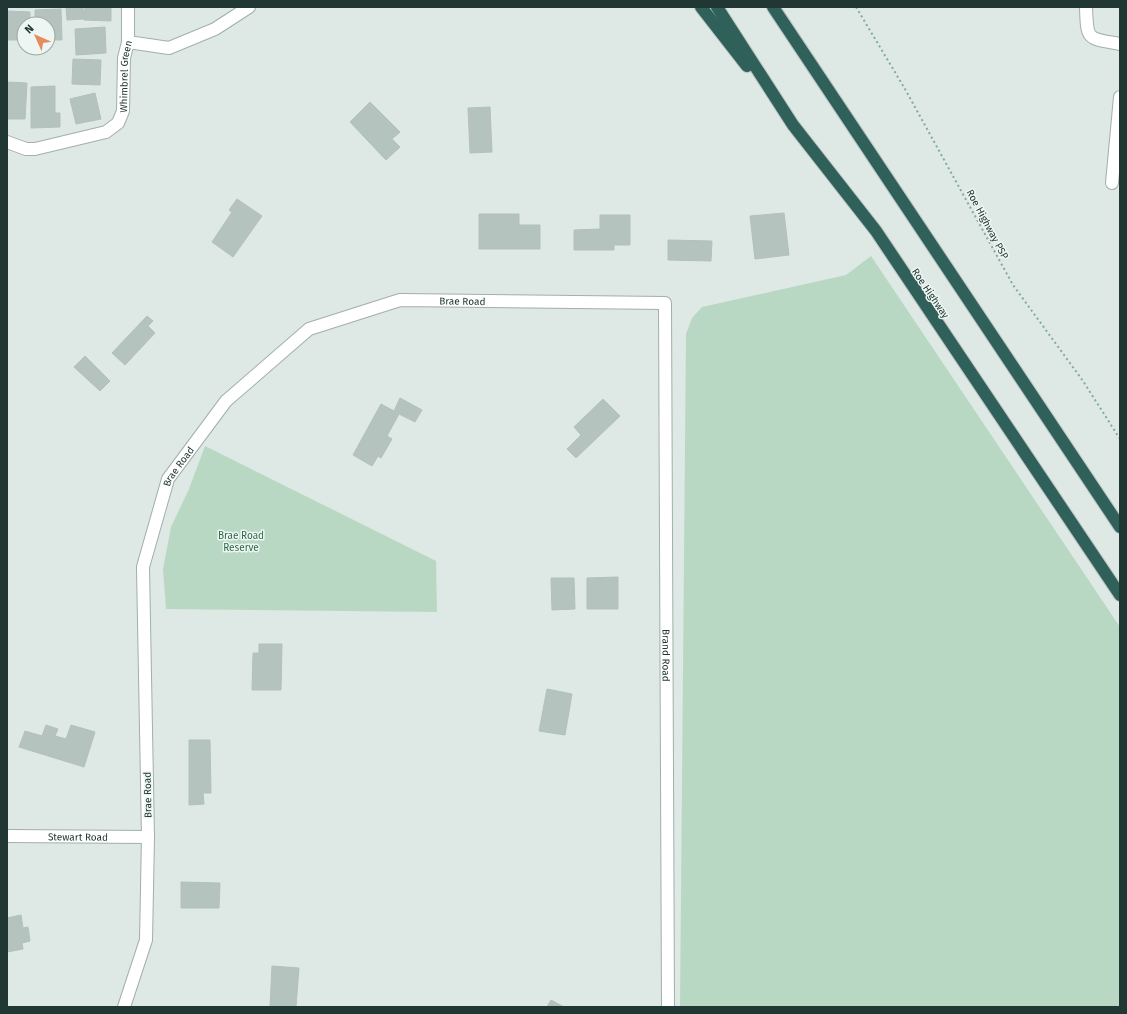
<svg xmlns="http://www.w3.org/2000/svg" width="1127" height="1014" viewBox="0 0 1127 1014" font-family="'Fira Sans',sans-serif">
	<rect width="100%" height="100%" fill="#dee8e5"/>
	<g fill="#b9d8c4">
		<polygon points="871,256 1120,627 1120,1007 680,1007 686,334 692,318 702,307 846,275"/>
		<polygon points="205,446 436,561 437,612 166,609 163,569 171,527 189,489"/>
	</g>
	<g fill="#b4c3be" stroke="#b2c1bc">
		<polygon points="66,7 83,7 84,19 67,20"/>
		<polygon points="85,7 111,7 111,21 84,20"/>
		<polygon points="61,9 62,40 48,40 48,24 35,24 35,10"/>
		<polygon points="7,11 30,12 30,24 24,24 24,40 7,40"/>
		<polygon points="105,27 106,53 76,55 75,29"/>
		<polygon points="73,59 101,60 100,85 72,84"/>
		<polygon points="7,82 27,83 25,119 7,119"/>
		<polygon points="55,86 55,113 60,113 60,127 31,128 31,87"/>
		<polygon points="95,93 101,119 76,124 70,99"/>
		<polygon points="370,102 400,132 392,139 400,147 386,160 350,122"/>
		<polygon points="490,107 492,152 470,153 468,108"/>
		<polygon points="237,199 262,216 233,257 212,242 232,212 229,210"/>
		<polygon points="784,213 789,255 755,259 750,216"/>
		<polygon points="479,214 519,214 519,225 540,225 540,249 479,249"/>
		<polygon points="600,215 630,215 630,245 614,245 614,250 574,250 574,230 600,229"/>
		<polygon points="668,240 712,241 711,261 668,260"/>
		<polygon points="147,316 153,321 148,326 155,333 125,365 112,353"/>
		<polygon points="85,356 110,381 100,391 74,367"/>
		<polygon points="400,398 422,410 415,422 399,414 387,436 392,439 381,458 378,456 372,466 353,455 381,404 394,411"/>
		<polygon points="603,399 620,416 576,458 567,449 581,435 574,427"/>
		<polygon points="618,577 618,609 587,609 587,578"/>
		<polygon points="551,578 574,578 575,609 552,610"/>
		<polygon points="259,644 282,644 281,690 252,690 253,653 259,653"/>
		<polygon points="547,689 572,694 565,735 539,731"/>
		<polygon points="46,725 58,729 55,736 66,739 71,725 95,732 84,767 19,747 25,731 42,736"/>
		<polygon points="189,740 210,740 211,793 203,793 204,804 189,805"/>
		<polygon points="181,882 220,883 219,908 181,908"/>
		<polygon points="21,915 23,928 28,927 30,941 22,943 23,949 7,952 7,918"/>
		<polygon points="272,966 299,968 296,1007 270,1007"/>
		<polygon points="551,1000 564,1007 547,1007"/>
	</g>
	<g fill="none" stroke-linecap="round" stroke-linejoin="round">
		<g stroke="#a2afac" stroke-width="14">
			<g id="minor">
				<path d="M1086,7C1087,41 1087,38 1120,44"/>
				<polyline points="128,42 169,48 215,29 249,7"/>
				<path id="s1" d="M7,142L26,149H35L106,132L118,123L123,111L124,58L128,42V7"/>
				<polyline points="1112,183 1120,97"/>
				<path id="s2" d="M7,836L148,837"/>
				<path id="s3" d="M124,1007L146,940L148,837L143,567L168,479L226,401L309,329L400,300L665,303L668,1007"/>
			</g>
		</g>
		<g stroke="#bcc3c2" stroke-width="14">
			<g id="highway">
				<polyline points="701,7 747,66"/>
				<polyline points="717,7 793,125 876,231 1120,595"/>
				<polyline points="773,7 1120,527"/>
			</g>
		</g>
		<polyline stroke="#81aaa0" stroke-width="2" stroke-dasharray="2 3" stroke-linecap="butt" points="856,7 905,89 1013,285 1083,381 1120,439"/>
		<use href="#minor" stroke="#fff" stroke-width="12"/>
		<use href="#highway" stroke="#30605a" stroke-width="12"/>
	</g>
	<g text-anchor="middle" stroke-width="3" stroke-linejoin="round" paint-order="stroke">
		<g font-size="10" fill="#213733" stroke="#eef6f3">
			<text dy="4" stroke="none"><textPath href="#s1" startOffset="165">Whimbrel Green</textPath></text>
			<text transform="translate(988 224) rotate(62)" y="4">Roe Highway PSP</text>
			<text transform="translate(931 293) rotate(56)" y="4">Roe Highway</text>
			<text dy="4" stroke="none"><textPath href="#s3" startOffset="900">Brae Road</textPath></text>
			<text dy="4" stroke="none"><textPath href="#s3" startOffset="551">Brae Road</textPath></text>
			<text dy="4" stroke="none"><textPath href="#s3" startOffset="1455">Brand Road</textPath></text>
			<text transform="translate(147 795) rotate(-91)" y="4">Brae Road</text>
			<text dy="4" stroke="none"><textPath href="#s2" startOffset="71">Stewart Road</textPath></text>
		</g>
		<g font-size="10" fill="#2f6a4b" stroke="#eef6f3">
			<text x="241" y="539">Brae Road<tspan x="241" dy="12">Reserve</tspan></text>
		</g>
	</g>
	<rect width="1127" height="1014" fill="none" stroke="#213733" stroke-width="16"/>
	<g transform="translate(36 36) rotate(315)"><circle r="19" fill="#eef6f3" stroke="#9caaa6"/>
	<path d="M0-3L7 15L0 10L-7 15Z" fill="#e68b5f"/>
	<text y="-6" font-size="11" font-weight="bold" text-anchor="middle" fill="#213733">N</text>
	</g>
</svg>
